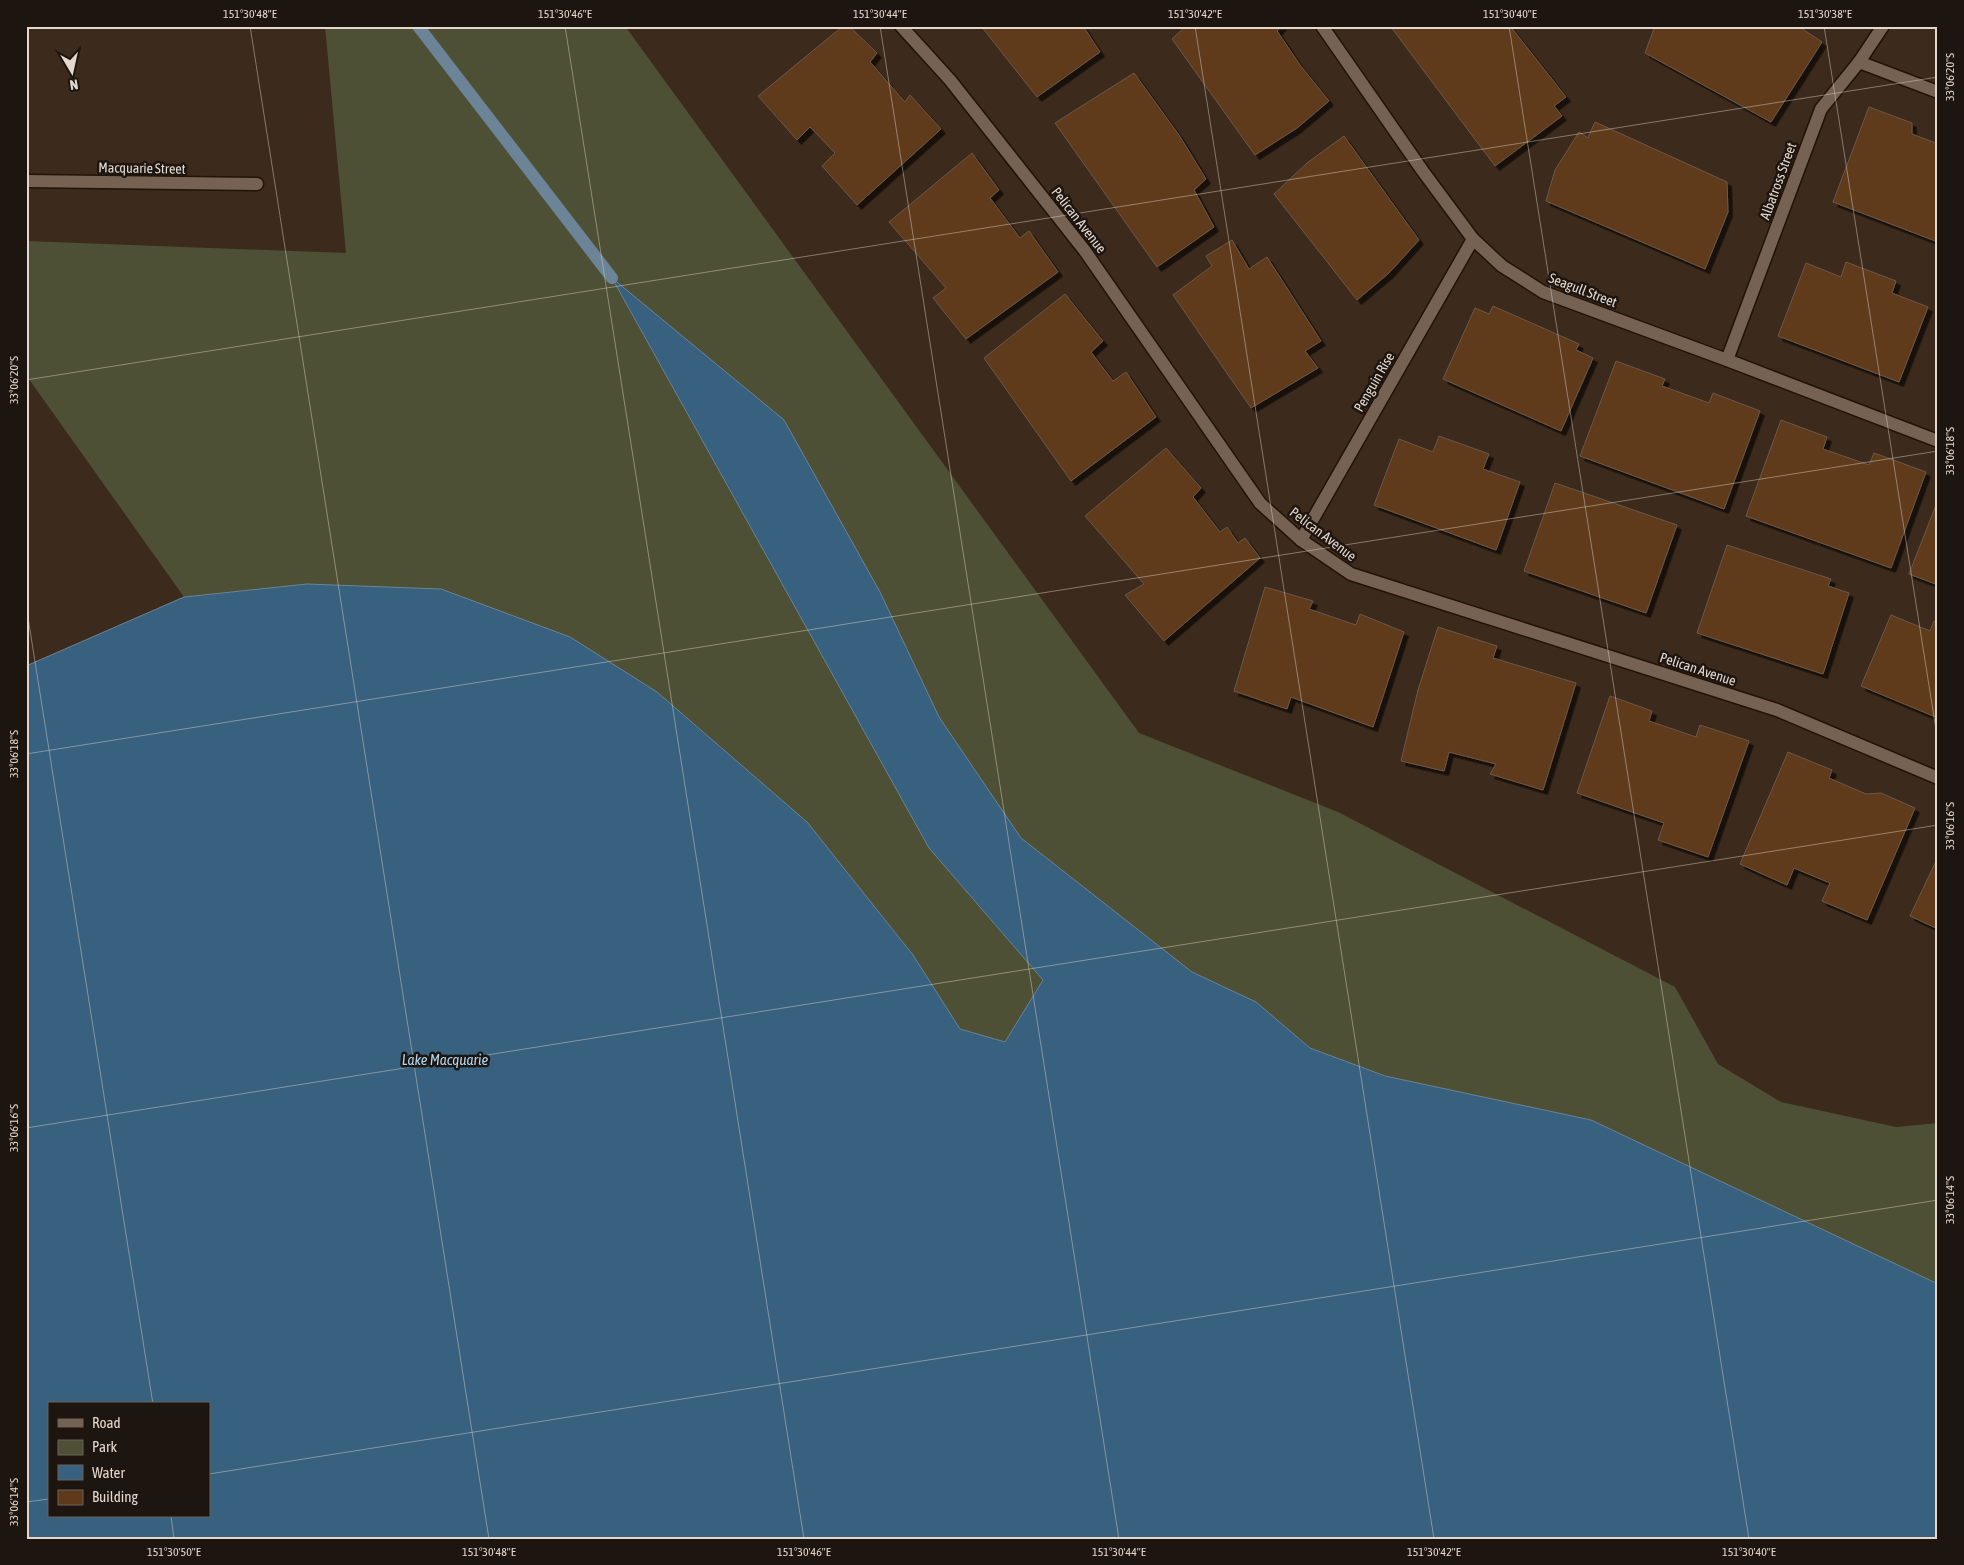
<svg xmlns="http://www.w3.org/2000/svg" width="1964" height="1565" viewBox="0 0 1964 1565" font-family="'Asap Condensed',sans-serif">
	<defs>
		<filter id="shadow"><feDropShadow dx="4.5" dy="4.5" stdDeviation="0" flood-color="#0009"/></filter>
	</defs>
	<rect width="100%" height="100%" fill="#3c2b1c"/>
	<polygon fill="#4d5034" points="325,26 625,26 1139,733 1338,812 1675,987 1718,1064 1781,1102 1896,1127 1938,1123 1938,1284 1591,1120 1385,1076 1310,1048 1256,1002 1192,972 1021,838 939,717 880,592 613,280 929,848 1043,980 1005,1042 960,1029 913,955 807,822 657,692 570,637 307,584 184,597 26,375 26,241 346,253"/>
	<path fill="#37617f" stroke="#6b8497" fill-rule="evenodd" d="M612,278L784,420L880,592L939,717L1021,838L1192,972L1256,1002L1310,1048L1385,1076L1591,1120L1938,1284V1539H26V666L184,597L307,584L441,589L570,637L657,692L807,822L913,955L960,1029L1005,1042L1043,980L929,848ZM49,1404H209V1516H49Z"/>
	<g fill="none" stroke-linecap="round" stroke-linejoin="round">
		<polyline stroke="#6b8497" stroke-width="12" points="418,26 612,278"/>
	</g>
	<g fill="#5e3a1a" stroke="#6c5848" filter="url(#shadow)">
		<polygon points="843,26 849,26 877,53 870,62 905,102 910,95 941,129 857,205 822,166 835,153 810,127 797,140 758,96"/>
		<polygon points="981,26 1083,26 1100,52 1037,97"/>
		<polygon points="1186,26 1282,26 1277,31 1300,65 1329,101 1297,128 1255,155 1172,39"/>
		<polygon points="1393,26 1510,26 1566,97 1554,106 1562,116 1495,166 1391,27"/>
		<polygon points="1655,26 1798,26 1822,42 1771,122 1645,53"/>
		<polygon points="1134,73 1179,135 1206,179 1194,190 1214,227 1157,267 1055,123"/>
		<polygon points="1869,107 1912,123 1912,134 1938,144 1938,242 1833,202"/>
		<polygon points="1595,122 1727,182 1728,212 1705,269 1546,201 1555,170 1579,132 1588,138"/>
		<polygon points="1344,136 1419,240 1389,273 1357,300 1274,194 1307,163"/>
		<polygon points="972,153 999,190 990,198 1020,238 1029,231 1058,272 966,339 933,298 946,288 889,222"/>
		<polygon points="1232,240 1249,269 1267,257 1321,341 1305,351 1318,368 1251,408 1173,295 1212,266 1206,256"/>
		<polygon points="1846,262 1896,281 1892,293 1928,307 1899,382 1778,336 1806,263 1841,277"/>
		<polygon points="1065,294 1103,341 1091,352 1113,381 1126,372 1156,417 1071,481 984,358"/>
		<polygon points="1493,306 1579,344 1576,350 1593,358 1561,431 1443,379 1475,308 1489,314"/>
		<polygon points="1616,361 1665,379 1662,386 1709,403 1713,393 1760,411 1724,509 1580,456"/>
		<polygon points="1781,420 1827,437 1823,449 1869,465 1874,453 1926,472 1891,568 1746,516"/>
		<polygon points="1439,436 1489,454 1483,469 1520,482 1496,550 1374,505 1399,439 1433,452"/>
		<polygon points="1166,448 1201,488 1193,497 1220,532 1227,527 1238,543 1245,538 1260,558 1164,641 1125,595 1144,584 1085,516"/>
		<polygon points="1555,483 1677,525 1646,613 1524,571"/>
		<polygon points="1938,500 1938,585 1909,574"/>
		<polygon points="1727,545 1831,579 1828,586 1849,593 1823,674 1697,633"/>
		<polygon points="1265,587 1313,601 1309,609 1356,625 1360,614 1404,632 1373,727 1291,697 1287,709 1234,691"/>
		<polygon points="1891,615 1930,631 1934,621 1938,623 1938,718 1861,686"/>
		<polygon points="1438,627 1497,646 1493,658 1576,683 1543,790 1490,774 1496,764 1449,752 1444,771 1401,761 1418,690"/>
		<polygon points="1610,696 1652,711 1649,721 1696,737 1700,725 1749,741 1708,857 1658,840 1664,823 1577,793"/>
		<polygon points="1788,752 1832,770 1829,778 1866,794 1881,793 1915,808 1867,920 1822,901 1830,883 1794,868 1787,885 1740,864"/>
		<polygon points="1938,857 1938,929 1910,916"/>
	</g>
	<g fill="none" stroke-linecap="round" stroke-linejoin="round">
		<g stroke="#231305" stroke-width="15">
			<g id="lane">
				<polyline points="901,26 950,80 1085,251 1260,503 1301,540 1351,574 1777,710 1938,778"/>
				<polyline points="1322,26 1422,170 1473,239 1502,266 1543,292 1727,360 1938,441"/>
				<polyline points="1859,62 1938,92"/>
				<polyline points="1727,360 1821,109 1859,62 1883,26"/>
				<polyline points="1301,540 1473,239"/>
			</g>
		</g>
		<g stroke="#231305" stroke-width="15">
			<polyline id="street" points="26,181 257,184"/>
		</g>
		<use href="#lane" stroke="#766252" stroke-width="12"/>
		<use href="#street" stroke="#766252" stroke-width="12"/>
	</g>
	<path fill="none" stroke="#e3d7ce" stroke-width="1" stroke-opacity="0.45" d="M250,26L489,1539M565,26L804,1539M880,26L1119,1539M1195,26L1434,1539M1509,26L1749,1539M1824,26L1938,742M26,380L1938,77M26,605L153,1404M26,754L1938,451M26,1128L1938,825M209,1474L1938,1200M26,1502L49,1499M171,1516L174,1539"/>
	<g text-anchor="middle" stroke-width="5" stroke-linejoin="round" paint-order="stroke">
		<g font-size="14" fill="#e3d7ce" stroke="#1d150f">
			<text transform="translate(142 168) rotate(1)" y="5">Macquarie Street</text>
			<text transform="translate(1778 181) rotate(-70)" y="5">Albatross Street</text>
			<text transform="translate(1079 220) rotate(52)" y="5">Pelican Avenue</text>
			<text transform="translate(1583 290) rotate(21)" y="5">Seagull Street</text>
			<text transform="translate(1374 382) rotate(-60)" y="5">Penguin Rise</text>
			<text transform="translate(1323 534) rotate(37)" y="5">Pelican Avenue</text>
			<text transform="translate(1698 669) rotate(18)" y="5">Pelican Avenue</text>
		</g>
		<g font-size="15" font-style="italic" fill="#b0d7f5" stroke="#1d150f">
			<text x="445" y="1065">Lake Macquarie</text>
		</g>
	</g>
	<rect width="1964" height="1565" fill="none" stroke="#1d150f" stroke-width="55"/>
	<rect x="48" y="1402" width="162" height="115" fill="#1d150f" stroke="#6c635b"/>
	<rect x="58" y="1419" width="25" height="8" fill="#766252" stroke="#6c635b"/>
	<text x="92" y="1428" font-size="15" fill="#e3d7ce">Road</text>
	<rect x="58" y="1440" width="25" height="15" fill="#4d5034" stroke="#6c635b"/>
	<text x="92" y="1452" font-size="15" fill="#e3d7ce">Park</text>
	<rect x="58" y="1465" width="25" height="15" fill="#37617f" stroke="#6c635b"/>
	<text x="92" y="1478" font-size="15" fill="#e3d7ce">Water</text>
	<rect x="58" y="1490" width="25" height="15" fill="#5e3a1a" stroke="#6c635b"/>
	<text x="92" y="1502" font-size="15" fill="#e3d7ce">Building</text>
	<g transform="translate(72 72) rotate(171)" stroke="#1d150f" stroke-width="4" paint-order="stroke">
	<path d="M0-4L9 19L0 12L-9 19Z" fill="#e3d7ce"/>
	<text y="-8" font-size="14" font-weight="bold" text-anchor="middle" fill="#e3d7ce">N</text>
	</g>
	<rect x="28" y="28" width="1908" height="1510" fill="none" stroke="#e3d7ce" stroke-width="2"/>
	<g font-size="12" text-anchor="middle" fill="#e3d7ce">
		<text x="250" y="18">151°30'48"E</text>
		<text x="565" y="18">151°30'46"E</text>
		<text x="880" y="18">151°30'44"E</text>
		<text x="1195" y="18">151°30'42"E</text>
		<text x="1510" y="18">151°30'40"E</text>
		<text x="1825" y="18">151°30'38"E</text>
		<text transform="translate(1950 77) rotate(-90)" y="4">33°06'20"S</text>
		<text transform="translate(14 380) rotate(-90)" y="4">33°06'20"S</text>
		<text transform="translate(1950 451) rotate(-90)" y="4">33°06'18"S</text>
		<text transform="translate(14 754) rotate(-90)" y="4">33°06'18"S</text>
		<text transform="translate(1950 826) rotate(-90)" y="4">33°06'16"S</text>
		<text transform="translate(14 1128) rotate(-90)" y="4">33°06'16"S</text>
		<text transform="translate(1950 1200) rotate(-90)" y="4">33°06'14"S</text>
		<text transform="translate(14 1502) rotate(-90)" y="4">33°06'14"S</text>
		<text x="174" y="1556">151°30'50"E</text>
		<text x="489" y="1556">151°30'48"E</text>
		<text x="804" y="1556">151°30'46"E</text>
		<text x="1119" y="1556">151°30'44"E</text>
		<text x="1434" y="1556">151°30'42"E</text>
		<text x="1749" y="1556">151°30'40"E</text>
	</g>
</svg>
